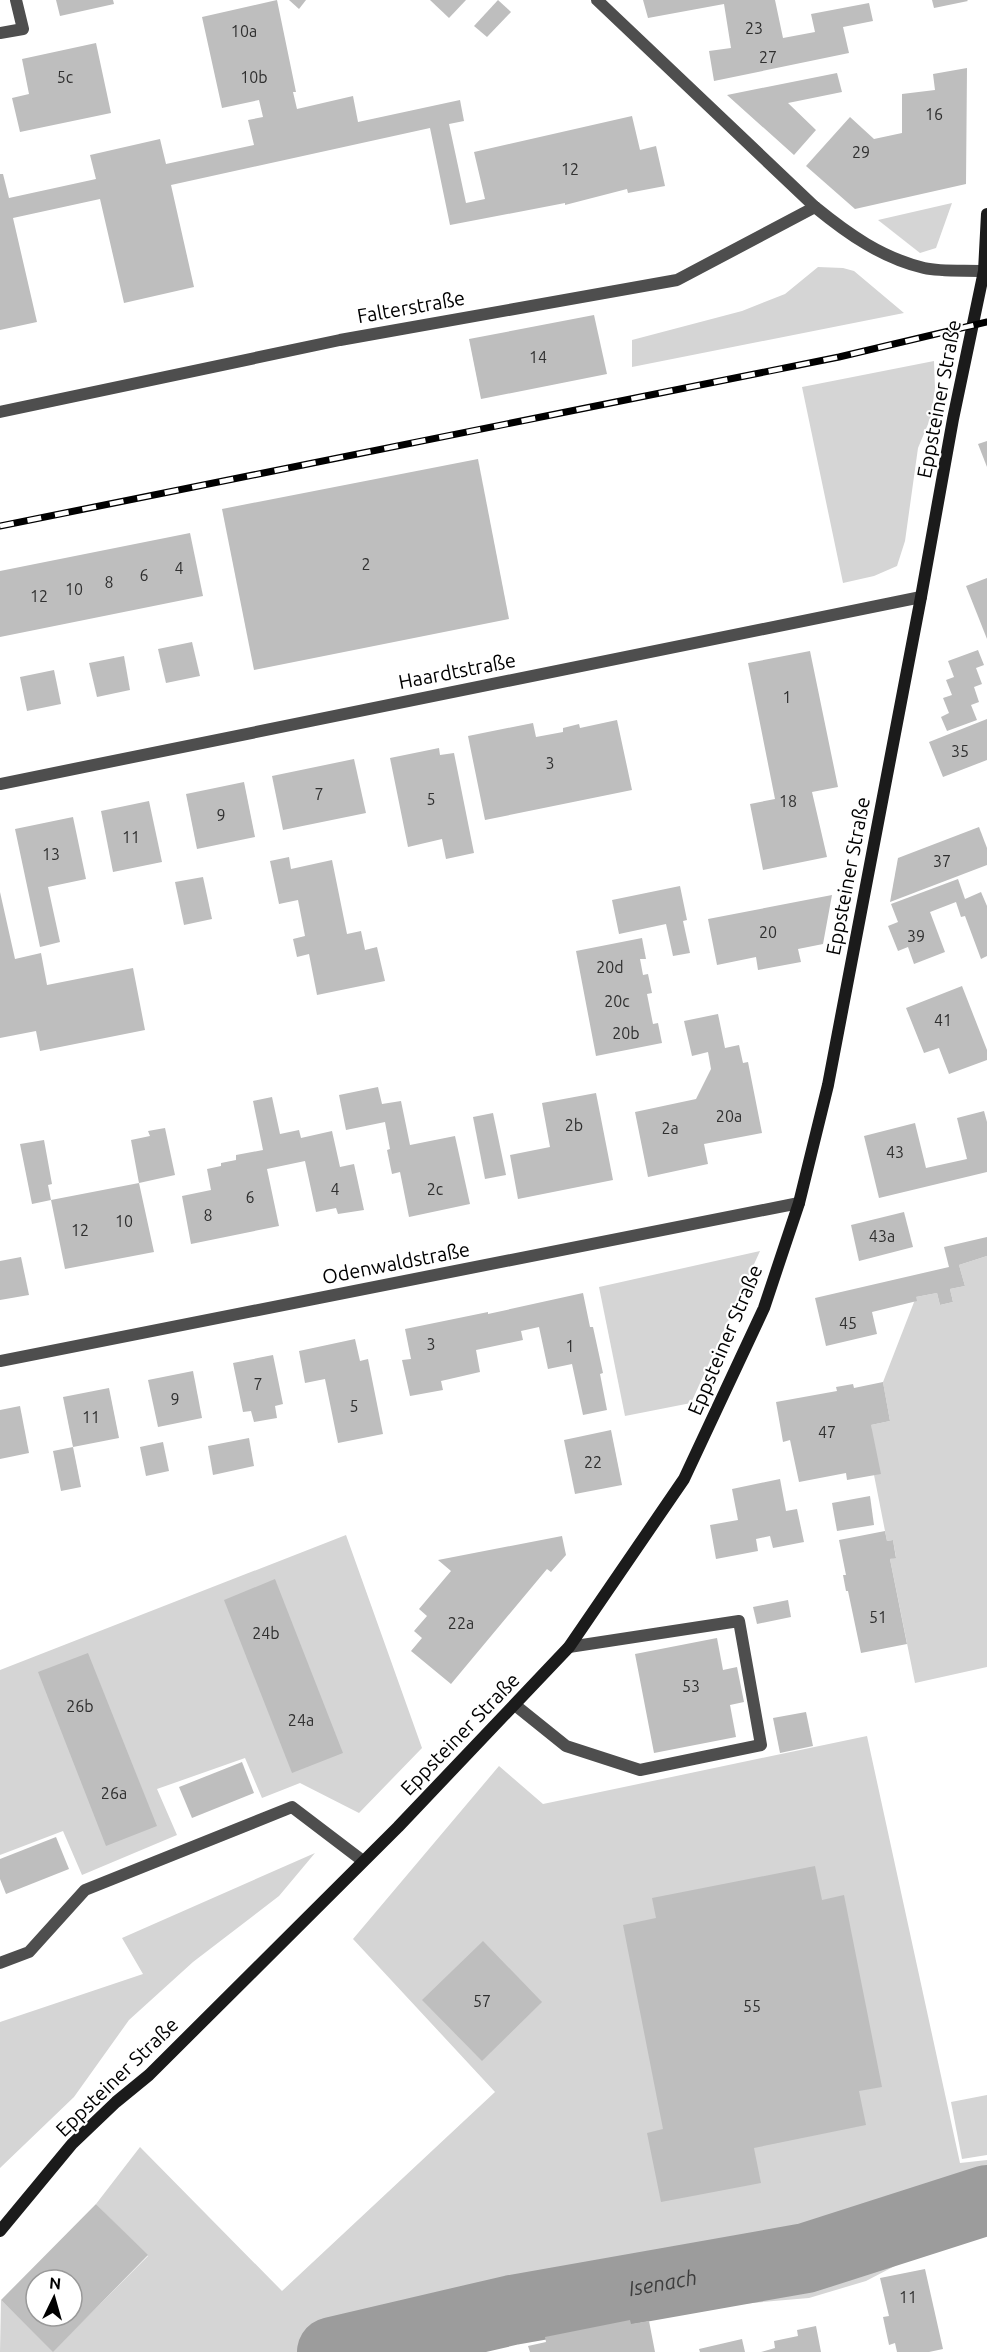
<svg xmlns="http://www.w3.org/2000/svg" width="987" height="2352" viewBox="0 0 987 2352" font-family="Ubuntu,sans-serif">
	<rect width="100%" height="100%" fill="#fff"/>
	<g fill="#d5d5d5">
		<polygon points="952,203 936,248 920,253 878,220"/>
		<polygon points="818,267 843,268 854,271 904,313 632,367 632,340 742,311 785,294"/>
		<polygon points="934,361 935,388 931,417 918,448 905,541 897,566 874,576 843,583 802,387"/>
		<polygon points="760,1251 691,1403 625,1416 599,1287"/>
		<polygon points="987,1256 987,1667 915,1683 890,1559 896,1557 893,1540 887,1541 874,1475 871,1425 890,1421 883,1382 916,1297 937,1293 940,1305 953,1302 950,1289 965,1286 959,1265"/>
		<polygon points="346,1535 422,1748 359,1813 300,1783 262,1798 245,1758 157,1789 177,1835 82,1875 63,1831 0,1855 0,1670"/>
		<polygon points="867,1736 960,2163 987,2160 987,2231 914,2256 866,2281 809,2298 556,2320 518,2329 459,2352 0,2352 1,2300 53,2351 148,2256 96,2204 140,2147 282,2291 495,2092 353,1939 499,1766 543,1804"/>
		<polygon points="315,1853 279,1896 193,1962 129,2020 74,2097 0,2168 0,2022 143,1974 122,1938"/>
		<polygon points="987,2095 987,2155 962,2159 951,2102"/>
	</g>
	<g fill="none" stroke-linecap="round" stroke-linejoin="round">
		<path stroke="#9c9c9c" stroke-width="70" id="s1" d="M332,2352L512,2310L806,2258L987,2200"/>
	</g>
	<g fill="#bebebe" fill-rule="evenodd">
		<polygon points="56,0 113,0 114,4 60,16"/>
		<polygon points="277,0 296,92 293,92 297,109 353,96 358,122 460,100 464,121 449,124 466,203 485,199 474,152 632,116 640,150 656,146 665,186 628,193 627,189 565,205 565,203 450,225 430,128 171,185 194,287 124,303 100,199 13,218 37,322 0,330 0,174 3,174 9,198 96,179 90,155 160,139 166,164 254,145 248,120 263,117 259,100 222,108 202,17"/>
		<polygon points="289,0 306,0 299,9"/>
		<polygon points="430,0 466,0 449,18"/>
		<polygon points="498,0 511,12 487,37 474,26"/>
		<polygon points="643,0 775,0 783,38 815,32 811,14 869,3 873,21 843,27 849,53 714,81 709,51 731,48 724,4 648,18"/>
		<polygon points="932,0 967,0 968,1 934,8"/>
		<polygon points="96,43 111,113 20,132 12,98 29,94 22,59"/>
		<polygon points="967,68 966,184 855,209 806,166 850,117 874,139 902,133 902,94 935,90 933,74"/>
		<polygon points="837,73 842,92 788,103 816,130 794,155 727,95"/>
		<polygon points="594,315 607,374 481,399 469,339"/>
		<polygon points="987,441 987,467 978,444"/>
		<polygon points="478,459 509,619 254,670 222,509"/>
		<polygon points="190,533 203,596 0,637 0,571"/>
		<polygon points="987,578 987,639 966,586"/>
		<polygon points="192,642 200,676 166,683 158,649"/>
		<polygon points="978,650 984,665 976,668 982,684 974,687 979,702 971,705 977,720 947,731 941,717 949,713 943,698 952,695 946,680 954,677 948,661"/>
		<polygon points="810,651 838,787 812,792 827,857 763,870 750,804 775,799 748,663"/>
		<polygon points="124,656 130,690 97,697 89,663"/>
		<polygon points="54,670 61,704 27,711 20,677"/>
		<polygon points="987,719 987,760 943,777 929,742"/>
		<polygon points="617,720 632,790 485,820 468,736 533,723 536,737 563,732 563,728 579,724 580,728"/>
		<polygon points="439,748 440,755 454,753 474,853 446,859 442,839 408,847 390,758"/>
		<polygon points="354,759 366,813 283,830 272,776"/>
		<polygon points="244,782 255,837 197,849 186,794"/>
		<polygon points="149,801 162,862 113,872 101,811"/>
		<polygon points="73,817 86,879 48,887 60,942 40,947 15,829"/>
		<polygon points="979,827 987,848 987,865 890,902 898,858"/>
		<polygon points="289,857 291,869 332,860 347,934 361,931 365,950 377,947 385,981 317,995 309,954 297,957 293,939 305,936 298,900 279,904 270,861"/>
		<polygon points="203,877 212,919 184,925 175,882"/>
		<polygon points="958,879 965,899 981,892 987,906 987,956 981,959 965,916 961,917 956,902 930,912 945,952 914,964 908,947 898,951 888,926 898,922 891,904"/>
		<polygon points="680,886 687,920 683,921 690,953 673,956 666,924 619,934 612,900"/>
		<polygon points="0,892 15,959 41,953 47,985 133,968 145,1030 40,1051 36,1031 0,1038"/>
		<polygon points="832,895 823,944 798,949 801,962 758,970 756,957 717,965 708,919"/>
		<polygon points="642,938 646,959 640,959 643,975 648,974 652,993 647,994 653,1024 658,1023 662,1043 596,1056 576,951"/>
		<polygon points="962,986 987,1050 987,1060 949,1074 939,1048 924,1053 906,1008"/>
		<polygon points="718,1014 725,1048 739,1045 743,1063 748,1062 762,1133 704,1144 708,1164 648,1177 635,1112 696,1099 711,1069 708,1052 692,1056 684,1021"/>
		<polygon points="378,1087 382,1104 401,1101 410,1145 455,1136 470,1204 409,1217 400,1172 392,1174 387,1150 390,1149 385,1122 346,1130 339,1095"/>
		<polygon points="596,1093 613,1180 518,1199 510,1155 550,1147 542,1103"/>
		<polygon points="272,1097 280,1134 299,1130 301,1138 332,1131 340,1167 354,1164 364,1210 338,1214 336,1208 316,1212 305,1161 267,1169 279,1226 191,1244 182,1196 211,1190 207,1169 221,1166 221,1163 236,1160 236,1155 263,1150 253,1101"/>
		<polygon points="984,1111 987,1122 987,1172 879,1198 864,1136 915,1123 926,1168 967,1159 957,1118"/>
		<polygon points="493,1113 506,1175 485,1179 473,1117"/>
		<polygon points="165,1128 175,1175 139,1183 154,1252 65,1269 51,1200 139,1183 131,1140 150,1136 148,1131"/>
		<polygon points="44,1140 52,1184 48,1185 51,1200 32,1204 20,1144"/>
		<polygon points="904,1212 913,1247 859,1261 851,1225"/>
		<polygon points="987,1237 987,1256 959,1265 965,1286 950,1289 953,1302 940,1305 937,1293 916,1297 917,1301 872,1312 877,1334 826,1346 815,1298 949,1267 944,1247"/>
		<polygon points="21,1257 29,1295 0,1300 0,1261"/>
		<polygon points="583,1293 590,1327 593,1327 603,1373 600,1374 607,1410 583,1415 572,1364 548,1369 539,1327 521,1331 523,1340 476,1350 480,1372 441,1381 443,1390 410,1396 402,1360 411,1359 405,1329 488,1312 488,1314"/>
		<polygon points="355,1339 360,1361 368,1359 383,1434 338,1443 325,1379 305,1383 299,1351"/>
		<polygon points="273,1355 283,1404 275,1406 277,1418 254,1422 251,1411 243,1412 233,1363"/>
		<polygon points="193,1371 202,1418 158,1427 148,1380"/>
		<polygon points="883,1382 890,1421 871,1425 881,1474 847,1480 846,1473 799,1482 790,1440 783,1442 776,1402 837,1391 836,1387 853,1384 854,1388"/>
		<polygon points="109,1388 119,1438 73,1447 63,1397"/>
		<polygon points="20,1406 29,1453 0,1459 0,1410"/>
		<polygon points="611,1430 622,1485 575,1494 564,1440"/>
		<polygon points="249,1438 254,1466 213,1475 208,1446"/>
		<polygon points="163,1442 169,1471 146,1476 140,1447"/>
		<polygon points="73,1447 81,1487 61,1491 53,1451"/>
		<polygon points="780,1479 786,1511 797,1509 804,1542 773,1548 770,1536 756,1539 758,1551 716,1559 710,1525 738,1520 732,1489"/>
		<polygon points="870,1496 874,1525 837,1531 832,1503"/>
		<polygon points="885,1531 887,1541 893,1540 896,1558 890,1559 907,1644 861,1653 848,1591 846,1591 843,1575 846,1575 839,1540"/>
		<polygon points="562,1536 566,1555 551,1572 547,1569 451,1684 411,1651 422,1638 414,1631 427,1616 419,1609 451,1571 438,1560"/>
		<polygon points="275,1579 343,1753 292,1773 224,1600"/>
		<polygon points="788,1600 791,1617 757,1624 753,1607"/>
		<polygon points="717,1638 723,1670 737,1667 744,1702 730,1705 736,1737 654,1753 635,1654"/>
		<polygon points="88,1653 157,1826 106,1846 38,1672"/>
		<polygon points="806,1712 813,1746 780,1753 773,1718"/>
		<polygon points="242,1762 254,1793 192,1818 179,1787"/>
		<polygon points="56,1837 69,1869 6,1894 0,1879 0,1859"/>
		<polygon points="815,1866 822,1900 844,1895 882,2087 859,2091 866,2125 754,2148 761,2183 661,2202 647,2133 663,2129 623,1925 656,1918 652,1898"/>
		<polygon points="483,1941 542,2002 482,2061 422,2000"/>
		<path d="M96,2204L148,2255L53,2352L1,2300ZM36,2280H72V2316H36Z"/>
		<polygon points="925,2269 943,2349 929,2352 897,2352 895,2343 889,2345 883,2317 889,2316 880,2278"/>
		<polygon points="630,2320 631,2324 649,2321 655,2352 530,2352 528,2346 546,2342 545,2337"/>
		<polygon points="816,2326 821,2352 761,2352 775,2348 774,2341 798,2336 797,2330"/>
		<polygon points="742,2339 745,2352 700,2352 699,2349"/>
	</g>
	<g fill="none" stroke-linecap="round" stroke-linejoin="round">
		<g stroke="#4e4e4e" stroke-width="12">
			<polyline points="0,412 340,340 677,280 815,207"/>
			<polyline points="515,1705 566,1746 640,1770 761,1745 739,1621 569,1647"/>
			<polyline points="0,1963 29,1952 85,1890 292,1807 363,1861"/>
		</g>
		<g stroke="#4e4e4e" stroke-width="12">
			<path d="M597,0L815,207C848,234 882,258 924,268C942,272 965,270 984,271"/>
			<polyline points="0,33 23,29 16,0"/>
			<polyline points="0,784 921,597"/>
			<polyline points="0,1361 799,1203"/>
		</g>
		<polyline stroke="#1b1b1b" stroke-width="12" points="0,2231 72,2144 116,2102 149,2075 398,1827 569,1647 684,1479 764,1308 799,1203 828,1085 921,597 953,419 984,271 987,214"/>
		<g stroke="#000" stroke-width="7">
			<polyline id="rail" points="0,526 839,357 987,322"/>
		</g>
		<use href="#rail" stroke="#fff" stroke-width="4.5" stroke-dasharray="14" stroke-linecap="butt"/>
	</g>
	<g text-anchor="middle" stroke-width="4.5" stroke-linejoin="round" paint-order="stroke">
		<g font-size="16" fill="#303030">
			<text x="754" y="34">23</text>
			<text x="244" y="37">10a</text>
			<text x="768" y="63">27</text>
			<text x="65" y="83">5c</text>
			<text x="254" y="83">10b</text>
			<text x="934" y="120">16</text>
			<text x="861" y="158">29</text>
			<text x="570" y="175">12</text>
			<text x="538" y="363">14</text>
			<text x="366" y="570">2</text>
			<text x="179" y="574">4</text>
			<text x="144" y="581">6</text>
			<text x="109" y="588">8</text>
			<text x="74" y="595">10</text>
			<text x="39" y="602">12</text>
			<text x="787" y="703">1</text>
			<text x="960" y="757">35</text>
			<text x="550" y="769">3</text>
			<text x="319" y="800">7</text>
			<text x="431" y="805">5</text>
			<text x="788" y="807">18</text>
			<text x="221" y="821">9</text>
			<text x="131" y="843">11</text>
			<text x="51" y="860">13</text>
			<text x="942" y="867">37</text>
			<text x="768" y="938">20</text>
			<text x="916" y="942">39</text>
			<text x="610" y="973">20d</text>
			<text x="617" y="1007">20c</text>
			<text x="943" y="1026">41</text>
			<text x="626" y="1039">20b</text>
			<text x="729" y="1122">20a</text>
			<text x="574" y="1131">2b</text>
			<text x="670" y="1134">2a</text>
			<text x="895" y="1158">43</text>
			<text x="335" y="1195">4</text>
			<text x="435" y="1195">2c</text>
			<text x="250" y="1203">6</text>
			<text x="208" y="1221">8</text>
			<text x="124" y="1227">10</text>
			<text x="80" y="1236">12</text>
			<text x="882" y="1242">43a</text>
			<text x="848" y="1329">45</text>
			<text x="431" y="1350">3</text>
			<text x="570" y="1352">1</text>
			<text x="258" y="1390">7</text>
			<text x="175" y="1405">9</text>
			<text x="354" y="1412">5</text>
			<text x="91" y="1423">11</text>
			<text x="827" y="1438">47</text>
			<text x="593" y="1468">22</text>
			<text x="878" y="1623">51</text>
			<text x="461" y="1629">22a</text>
			<text x="266" y="1639">24b</text>
			<text x="691" y="1692">53</text>
			<text x="80" y="1712">26b</text>
			<text x="301" y="1726">24a</text>
			<text x="114" y="1799">26a</text>
			<text x="482" y="2007">57</text>
			<text x="752" y="2012">55</text>
			<text x="908" y="2303">11</text>
		</g>
		<g font-size="20" fill="#000" stroke="#fff">
			<text transform="translate(411 307) rotate(-10)" y="7">Falterstraße</text>
			<text transform="translate(939 399) rotate(-79)" y="7">Eppsteiner Straße</text>
			<text transform="translate(457 671) rotate(-11)" y="7">Haardtstraße</text>
			<text transform="translate(848 876) rotate(-79)" y="7">Eppsteiner Straße</text>
			<text transform="translate(396 1263) rotate(-11)" y="7">Odenwaldstraße</text>
			<text transform="translate(725 1340) rotate(-67)" y="7">Eppsteiner Straße</text>
			<text transform="translate(460 1734) rotate(-46)" y="7">Eppsteiner Straße</text>
			<text transform="translate(117 2077) rotate(-44)" y="7">Eppsteiner Straße</text>
		</g>
		<g font-size="21" font-style="italic" fill="#3d3d3d" stroke="#fff">
			<text dy="7" stroke="none"><textPath href="#s1" startOffset="338">Isenach</textPath></text>
		</g>
	</g>
	<g transform="translate(54 2298) rotate(5)"><circle r="28" fill="#ffffff" stroke="#999999" stroke-width="1.5"/>
	<path d="M0-4.5L10 22L0 15L-10 22Z" fill="#000000"/>
	<text y="-9" font-size="16" font-weight="bold" text-anchor="middle" fill="#000000">N</text>
	</g>
</svg>
